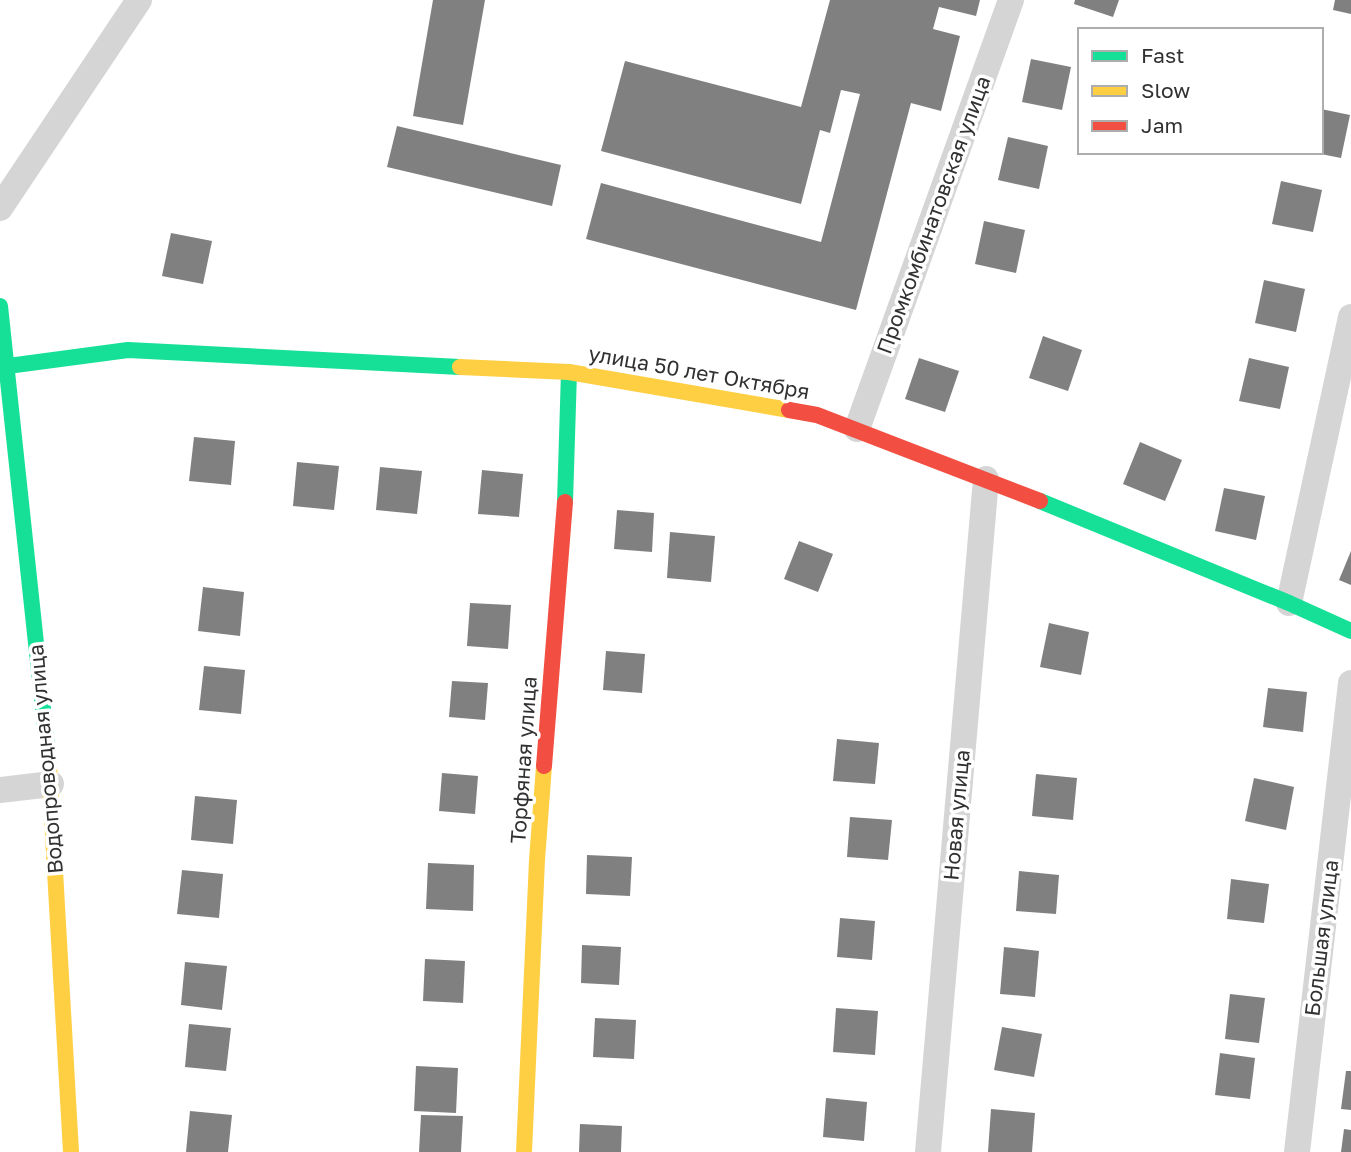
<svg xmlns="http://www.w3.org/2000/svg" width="1351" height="1152" viewBox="0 0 1351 1152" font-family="'Golos Text',sans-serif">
	<rect width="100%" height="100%" fill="#fff"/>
	<g fill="#808080">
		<polygon points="433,0 485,0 463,125 413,116"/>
		<polygon points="830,0 980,0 976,16 939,7 933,29 960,36 941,111 911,103 856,310 586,239 601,183 821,242 860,94 841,90 830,133 820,130 801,204 601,151 625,61 801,107"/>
		<polygon points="1075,0 1119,0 1113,17 1074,4"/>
		<polygon points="1335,0 1351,0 1351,14 1333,10"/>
		<polygon points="1031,59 1071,67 1062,110 1022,102"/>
		<polygon points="1321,109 1350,115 1341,158 1321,154"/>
		<polygon points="397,126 561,165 552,206 387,167"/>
		<polygon points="1008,137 1048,146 1039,189 998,180"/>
		<polygon points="1281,181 1322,190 1313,232 1272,224"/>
		<polygon points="984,221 1025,230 1016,273 975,264"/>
		<polygon points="171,233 212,241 203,284 162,276"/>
		<polygon points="1264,280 1305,289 1296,332 1255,323"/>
		<polygon points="1043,336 1082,350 1068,391 1029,378"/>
		<polygon points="919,358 959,371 945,412 905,399"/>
		<polygon points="1249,358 1289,367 1280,409 1239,401"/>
		<polygon points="194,437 235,441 231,485 189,481"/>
		<polygon points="1140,442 1182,460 1165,501 1123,484"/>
		<polygon points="297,462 339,466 334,510 293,506"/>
		<polygon points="380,467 422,471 417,514 376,510"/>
		<polygon points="482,470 523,474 519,517 478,514"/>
		<polygon points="1224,488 1265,496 1256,540 1215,531"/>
		<polygon points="617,510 654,513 652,552 614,549"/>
		<polygon points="670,532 715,536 711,582 667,578"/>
		<polygon points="799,541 833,554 818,592 784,579"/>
		<polygon points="1351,551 1351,585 1339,580"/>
		<polygon points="203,587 244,592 240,636 198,631"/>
		<polygon points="470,603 511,605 508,649 467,646"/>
		<polygon points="1049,623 1089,632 1081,675 1040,667"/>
		<polygon points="606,651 645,654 642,693 603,690"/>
		<polygon points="204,666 245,670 241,714 199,710"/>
		<polygon points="452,681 488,683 485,720 449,717"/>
		<polygon points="1268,688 1307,692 1303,732 1263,727"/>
		<polygon points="837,739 879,743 875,784 833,781"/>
		<polygon points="442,773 478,776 475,814 439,811"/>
		<polygon points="1036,774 1077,778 1073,820 1032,816"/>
		<polygon points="1254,778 1294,787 1286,830 1245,821"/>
		<polygon points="195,796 237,800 233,844 191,840"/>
		<polygon points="850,817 892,820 888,860 847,857"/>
		<polygon points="587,855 632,857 630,896 586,894"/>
		<polygon points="428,863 474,865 473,911 426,909"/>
		<polygon points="182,870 223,874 219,918 177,914"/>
		<polygon points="1019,871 1059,875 1056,914 1016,911"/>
		<polygon points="1231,879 1269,884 1264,923 1227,919"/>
		<polygon points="840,918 875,921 872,960 837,957"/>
		<polygon points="582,945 621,947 619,985 581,983"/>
		<polygon points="1004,947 1039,951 1035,997 1000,994"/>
		<polygon points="425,959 465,961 463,1003 423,1001"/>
		<polygon points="185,962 227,966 222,1010 181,1005"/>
		<polygon points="1230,994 1265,998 1259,1043 1225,1039"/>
		<polygon points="836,1008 878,1011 875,1055 833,1052"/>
		<polygon points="595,1018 636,1020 634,1059 593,1057"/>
		<polygon points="189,1024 231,1028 226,1071 185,1067"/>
		<polygon points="1002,1027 1042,1034 1034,1077 994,1070"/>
		<polygon points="1220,1053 1255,1058 1250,1099 1215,1095"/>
		<polygon points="416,1066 458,1068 456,1113 414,1111"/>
		<polygon points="1346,1071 1351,1071 1351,1110 1341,1109"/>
		<polygon points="826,1098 867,1102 864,1141 823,1137"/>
		<polygon points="991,1109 1035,1113 1032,1152 988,1152"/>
		<polygon points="190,1111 232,1115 228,1152 186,1152"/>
		<polygon points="421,1115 463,1116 461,1152 419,1152"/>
		<polygon points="580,1124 622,1126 621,1152 579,1152"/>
		<polygon points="1344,1129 1351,1130 1351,1152 1341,1152"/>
	</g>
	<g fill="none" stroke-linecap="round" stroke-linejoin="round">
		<g stroke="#d5d5d5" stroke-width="26">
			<polyline points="0,208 139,0"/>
			<polyline points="857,429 1011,0"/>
			<polyline points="1289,603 1351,317"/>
			<polyline points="0,790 51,784"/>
			<polyline points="928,1152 986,479"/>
			<polyline points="1297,1152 1351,683"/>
		</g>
		<g stroke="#16e098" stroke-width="16">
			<polyline points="0,306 49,765"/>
			<polyline points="0,367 128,350 460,367"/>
			<polyline points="1040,501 1289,603 1351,631"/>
			<polyline points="565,502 569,372"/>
		</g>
		<g stroke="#ffcf43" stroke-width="16">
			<polyline points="460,367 569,372 789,410"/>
			<polyline points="49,765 71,1152"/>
			<polyline points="524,1152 537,860 544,766"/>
		</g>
		<g stroke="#f24e42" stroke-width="16">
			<polyline points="789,410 817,415 1040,501"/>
			<polyline points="544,766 565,502"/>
		</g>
	</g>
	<g text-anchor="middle" stroke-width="7" stroke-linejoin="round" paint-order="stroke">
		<g font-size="21" fill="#313131" stroke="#fff">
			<text transform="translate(934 215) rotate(-70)" y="7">Промкомбинатовская улица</text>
			<text transform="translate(699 373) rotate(10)" y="7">улица 50 лет Октября</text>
			<text transform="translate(46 759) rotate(-95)" y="7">Водопроводная улица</text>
			<text transform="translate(524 760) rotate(-86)" y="7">Торфяная улица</text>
			<text transform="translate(957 815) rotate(-85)" y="7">Новая улица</text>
			<text transform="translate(1322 938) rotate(-83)" y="7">Большая улица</text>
		</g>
	</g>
	<rect x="1078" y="28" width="245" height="126" fill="#ffffff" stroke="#adadad" stroke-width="2"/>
	<rect x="1092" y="51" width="35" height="10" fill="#16e098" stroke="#adadad" stroke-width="2"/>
	<text x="1141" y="63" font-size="21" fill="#313131">Fast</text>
	<rect x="1092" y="86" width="35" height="10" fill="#ffcf43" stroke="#adadad" stroke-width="2"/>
	<text x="1141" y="98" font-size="21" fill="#313131">Slow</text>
	<rect x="1092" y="121" width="35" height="10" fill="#f24e42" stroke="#adadad" stroke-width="2"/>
	<text x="1141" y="133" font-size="21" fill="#313131">Jam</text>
</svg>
